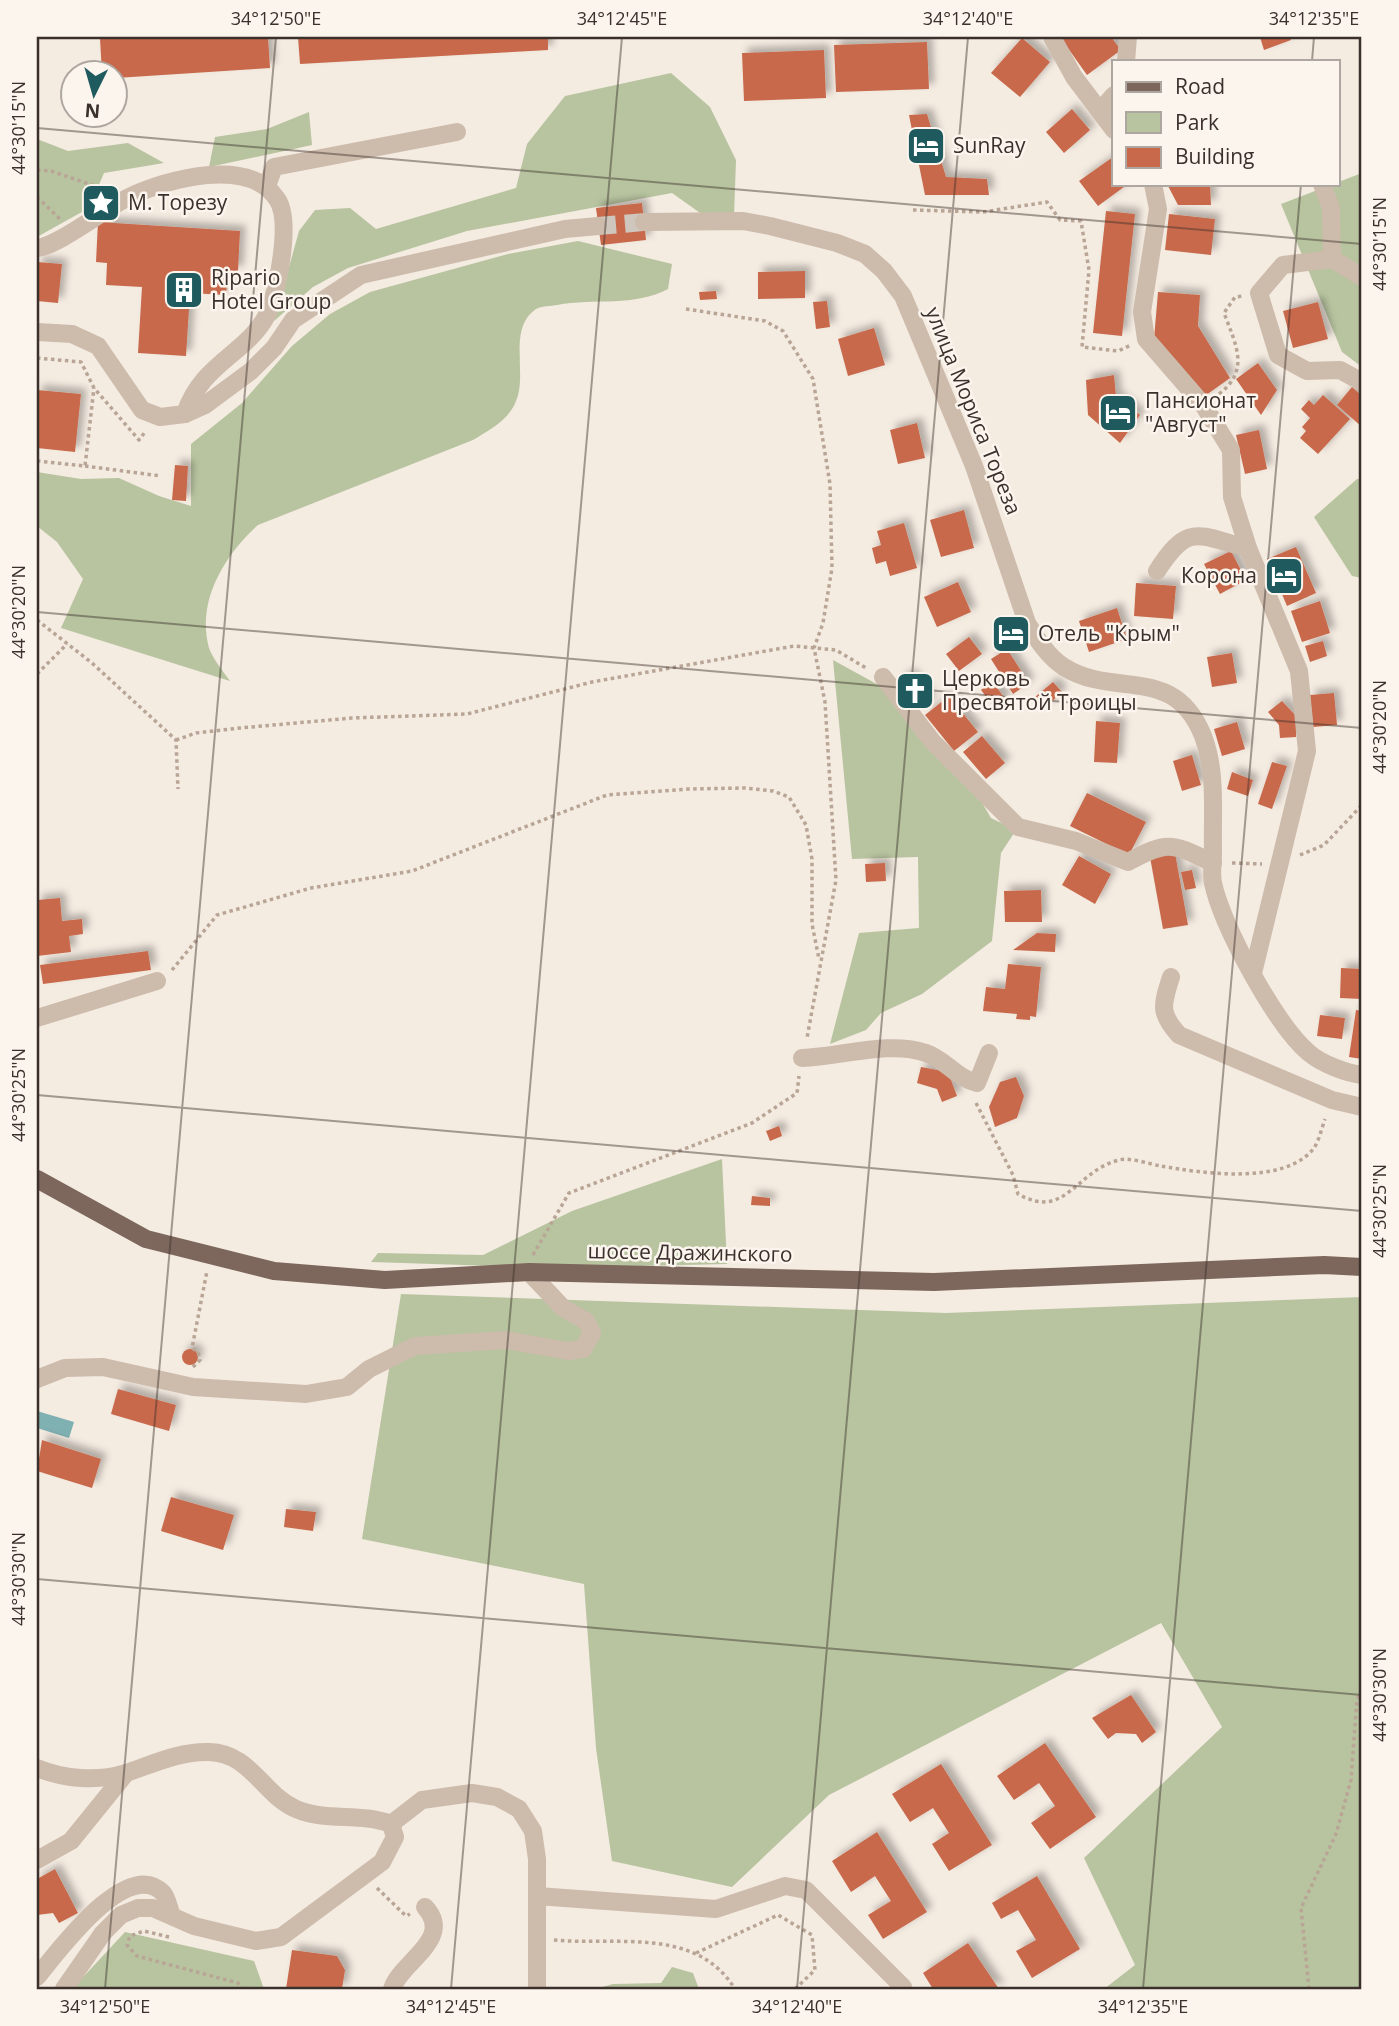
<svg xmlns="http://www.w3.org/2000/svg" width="1399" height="2026" viewBox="0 0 1399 2026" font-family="'Open Sans',sans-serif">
	<defs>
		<filter id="shadow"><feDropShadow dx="5.5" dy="-5.5" stdDeviation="3.5" flood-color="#0004"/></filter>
	</defs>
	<rect width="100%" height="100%" fill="#f4ebe1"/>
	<g fill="#b8c4a0">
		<polygon points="671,73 710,107 736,160 734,216 703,215 672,193 467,231 348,268 313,287 274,321 299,231 315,210 350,208 376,229 516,188 527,144 565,96"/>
		<polygon points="309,112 312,145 209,167 215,137 267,129"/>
		<polygon points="37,139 68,151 128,143 164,163 104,173 89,208 37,237"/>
		<polygon points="1362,173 1362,367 1342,352 1281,204"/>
		<path d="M578,241L672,264L668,289C635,307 594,298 557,305C551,306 541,306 536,309C507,329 528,373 516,401C509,420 489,430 473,440L258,525C225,555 196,601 209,648C213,659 223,671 230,681L61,628L83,579L57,542L37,526V472L81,479L119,478L159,496L191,506V444L242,403L292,346L330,314L370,292L508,254Z"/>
		<polygon points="1357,479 1362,479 1362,578 1352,576 1314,517"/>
		<polygon points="833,660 893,693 961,767 991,818 1016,830 1001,853 992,941 922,994 881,1013 866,1030 830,1044 859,933 919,928 918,857 852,859"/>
		<polygon points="722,1159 727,1264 555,1268 371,1262 378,1253 483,1255 572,1211"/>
		<polygon points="401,1294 946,1313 1362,1297 1362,1989 1104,1989 1135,1965 1084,1858 1222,1727 1161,1623 829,1795 732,1887 612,1861 596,1748 584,1584 362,1539"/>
		<polygon points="125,1932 254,1961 264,1989 72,1989"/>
		<polygon points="672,1967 693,1973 699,1989 595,1989 613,1984 661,1983"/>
	</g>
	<polygon fill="#7fb0b2" points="37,1411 74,1422 69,1438 37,1428"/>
	<g fill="#c8694b" filter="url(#shadow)">
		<polygon points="268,37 270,68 116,78 116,74 102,74 100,38"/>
		<polygon points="298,37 548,37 548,50 300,64"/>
		<polygon points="1060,37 1111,37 1121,50 1087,75"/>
		<polygon points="1260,37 1290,37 1291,40 1264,50"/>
		<polygon points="1022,38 1050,62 1020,97 991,73"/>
		<polygon points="927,42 929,89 836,92 834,45"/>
		<polygon points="824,50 826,98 744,101 742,53"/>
		<polygon points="1072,109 1090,130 1064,153 1046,132"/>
		<polygon points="927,114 946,177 987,179 989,195 925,195 909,115"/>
		<polygon points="1113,157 1114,184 1128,184 1098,206 1079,181"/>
		<polygon points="1167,184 1210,184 1211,205 1178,205"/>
		<polygon points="642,203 646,240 601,245 596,208"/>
		<polygon points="1106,211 1135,214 1122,336 1093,333"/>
		<polygon points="1169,214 1215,219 1211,255 1165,250"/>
		<polygon points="98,222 240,231 238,271 228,271 226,295 190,293 186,356 138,353 142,287 106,285 107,263 96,262"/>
		<polygon points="37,262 62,264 58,303 37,301"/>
		<polygon points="805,271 805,298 758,299 758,272"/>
		<polygon points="716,291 717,299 700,300 699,292"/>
		<polygon points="1158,292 1200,295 1198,326 1230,378 1202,398 1154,339"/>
		<polygon points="827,301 830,327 816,329 813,302"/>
		<polygon points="1318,302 1328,339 1293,348 1283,311"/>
		<polygon points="874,328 885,365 848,376 838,339"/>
		<polygon points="1258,363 1277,390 1261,415 1236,379"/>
		<polygon points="1114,375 1116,396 1140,415 1120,443 1088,415 1086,380"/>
		<polygon points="1352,387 1362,396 1362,427 1337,405"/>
		<polygon points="37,390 81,394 75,452 37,448"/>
		<polygon points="1323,395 1350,419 1318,454 1300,438 1306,431 1302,427 1310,418 1301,409 1309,400 1314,405"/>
		<polygon points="917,423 925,458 898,464 890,430"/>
		<polygon points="1259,430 1267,469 1245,474 1236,435"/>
		<polygon points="175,465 188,466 186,501 172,500"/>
		<polygon points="964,510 974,548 941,557 930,520"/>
		<polygon points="904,523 917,568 890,576 886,561 876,564 872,548 881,545 877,531"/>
		<polygon points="1296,547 1316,593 1287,606 1267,559"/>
		<polygon points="1231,551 1246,580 1220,594 1204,564"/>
		<polygon points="958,582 971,612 937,627 924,597"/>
		<polygon points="1136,583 1176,586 1173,619 1134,616"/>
		<polygon points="1320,601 1330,633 1302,642 1291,611"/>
		<polygon points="1117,608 1127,639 1089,652 1079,621"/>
		<polygon points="969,637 982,654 959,671 946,654"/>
		<polygon points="1323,641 1327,656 1310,662 1305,646"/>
		<polygon points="1007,649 1029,683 1013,694 991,659"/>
		<polygon points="1232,653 1237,683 1212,687 1207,657"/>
		<polygon points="910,673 931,701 919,710 898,682"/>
		<polygon points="992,681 1006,700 995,708 981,690"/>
		<polygon points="1053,682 1062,692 1045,708 1035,697"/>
		<polygon points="1334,693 1337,725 1313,727 1310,695"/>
		<polygon points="949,696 978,732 954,751 925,715"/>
		<polygon points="1282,701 1296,716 1296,737 1280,738 1279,725 1268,712"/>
		<polygon points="1096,721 1120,723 1117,763 1094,762"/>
		<polygon points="1237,722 1245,749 1222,756 1214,729"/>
		<polygon points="982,736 1005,763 986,779 963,752"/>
		<polygon points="1192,755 1201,785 1182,791 1173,761"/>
		<polygon points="1272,762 1287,766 1272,809 1258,804"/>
		<polygon points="1232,772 1253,780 1248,796 1227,789"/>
		<polygon points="1087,793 1146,822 1129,855 1070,826"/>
		<polygon points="1175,853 1188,925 1163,929 1150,857"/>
		<polygon points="1079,856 1111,874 1095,904 1062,885"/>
		<polygon points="885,863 886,881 866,882 865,864"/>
		<polygon points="1192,870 1196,888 1185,890 1181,872"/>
		<polygon points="1041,890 1042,922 1005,922 1004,891"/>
		<polygon points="60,898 62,921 82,919 83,934 69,936 71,952 37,956 37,900"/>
		<polygon points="1037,933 1056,934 1055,952 1013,950"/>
		<polygon points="148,951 151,970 43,984 40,965"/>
		<polygon points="1008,964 1041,967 1036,1017 1030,1016 1030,1020 1016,1019 1017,1014 983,1011 986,987 1005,989"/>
		<polygon points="1341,968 1362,969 1362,999 1340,998"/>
		<polygon points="1356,1010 1362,1011 1362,1059 1349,1057"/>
		<polygon points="1320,1015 1345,1018 1342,1039 1317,1036"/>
		<polygon points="921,1067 948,1072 957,1096 942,1102 937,1089 917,1083"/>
		<polygon points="1016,1077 1024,1096 1017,1118 995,1127 989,1107 1000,1082"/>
		<polygon points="779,1126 782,1136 770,1141 766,1131"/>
		<polygon points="752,1196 770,1198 770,1206 751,1205"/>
		<circle cx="190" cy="1357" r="8"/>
		<polygon points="118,1389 176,1405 169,1431 111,1414"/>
		<polygon points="42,1440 101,1459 92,1488 37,1471"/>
		<polygon points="171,1497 234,1515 223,1550 161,1531"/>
		<polygon points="286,1509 316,1512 313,1531 284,1527"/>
		<polygon points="1131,1695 1156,1732 1142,1743 1136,1734 1116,1733 1108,1739 1092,1718"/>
		<polygon points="1045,1743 1096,1817 1050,1849 1031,1823 1055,1806 1039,1783 1014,1800 997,1776"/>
		<polygon points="941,1764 992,1845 949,1871 932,1844 949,1833 933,1808 910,1822 892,1794"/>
		<polygon points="877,1832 927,1912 883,1939 868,1915 891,1901 875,1876 851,1892 832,1861"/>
		<polygon points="55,1869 78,1913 59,1923 53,1913 37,1915 37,1879"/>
		<polygon points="1037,1876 1080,1949 1032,1978 1016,1951 1036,1940 1018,1910 1001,1919 992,1903"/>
		<polygon points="968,1943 999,1989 933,1989 923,1973"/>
		<polygon points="292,1950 337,1956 345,1970 342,1989 286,1989"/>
	</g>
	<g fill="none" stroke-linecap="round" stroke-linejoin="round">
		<polyline stroke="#cfc6bd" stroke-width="18" stroke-dasharray="18 9" stroke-linecap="butt" points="598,226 644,222"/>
		<g stroke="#b9a596" stroke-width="3.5" stroke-dasharray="3.5 3.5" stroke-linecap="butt">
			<polyline points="37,170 51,171 104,189"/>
			<polyline points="37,197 60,219"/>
			<polyline points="913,210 983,212 1047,202 1060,220 1081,221 1089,270 1082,347 1118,351 1131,345"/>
			<polyline points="686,309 765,321 783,331 813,379 830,484 832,568 823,623 814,648 825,702 836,880 807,1038"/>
			<polyline points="37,358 81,362 94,388 139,440 145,432"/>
			<path d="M1219,394C1251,370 1235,343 1224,313L1235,297L1243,296"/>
			<polyline points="37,461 85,466 94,388"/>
			<polyline points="85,466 161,476"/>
			<polyline points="37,620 92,663 176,740 178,789"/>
			<polyline points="37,674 67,644"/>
			<polyline points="176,740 196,733 240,728 352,718 467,714 592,682 794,646 836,650 866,668"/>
			<polyline points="1300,855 1324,845 1362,805"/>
			<polyline points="1232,863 1262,864"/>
			<polyline points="172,970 217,915 311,888 412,871 607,795 688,789 745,788 773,791 789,797 806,825 812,859 812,924 819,959"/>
			<path d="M976,1103L1013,1175L1018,1194C1066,1221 1075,1171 1119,1160C1130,1157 1149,1164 1161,1166C1201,1173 1285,1186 1314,1148C1319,1141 1322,1127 1325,1119"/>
			<polyline points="533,1255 569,1193 752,1123 797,1093 799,1076"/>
			<polyline points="193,1367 200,1360 198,1352 192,1348 207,1271"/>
			<polyline points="377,1888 406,1916 410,1914"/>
			<polyline points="169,1937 144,1931 130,1936 127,1945 137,1956 238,1983 243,1989"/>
			<path d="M554,1940C617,1946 696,1926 735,1989"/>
			<polyline points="696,1953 778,1915 812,1935 815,1970 795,1989"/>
			<polyline points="102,1989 131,1989"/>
			<polyline points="1309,1989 1301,1908 1336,1834 1351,1780 1357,1699 1362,1693"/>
		</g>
		<g stroke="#cdbbac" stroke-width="18">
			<polyline points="1052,37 1074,77 1114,130"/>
			<polyline points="1126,61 1128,37"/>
			<polyline points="1100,111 1114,95"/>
			<polyline points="1153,184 1158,209 1142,312 1146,339 1204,406 1231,450 1232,497 1248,548 1299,671 1307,751 1253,973"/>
			<polyline points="1322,184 1331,208 1332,259"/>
			<polyline points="267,186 274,167 457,132"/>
			<path d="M644,222L743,221L770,226L837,243L865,254L884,271L903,296L974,466L1027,623C1037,639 1048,657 1064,667C1115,699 1174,663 1203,736C1217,772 1212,813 1213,852C1213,862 1211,874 1213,883C1222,926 1276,1025 1309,1053C1322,1064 1346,1073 1362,1075"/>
			<path d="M37,248C58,246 106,208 129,197C167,179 249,156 277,199C292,220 278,289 268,313C248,354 202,362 185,414"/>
			<polyline points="1362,277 1332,259 1283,265 1259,293 1278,355 1307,371 1340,370 1362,382"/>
			<polyline points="37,332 72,334 98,346 142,410 160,417 185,414 205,405 251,371 274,348 293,320 361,275 565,229 598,226"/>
			<path d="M1157,571C1189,521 1198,536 1248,548"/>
			<path d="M883,677L932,741L1018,827L1076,841L1128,862C1169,839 1173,844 1213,863"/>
			<path d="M1171,977C1162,1005 1159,1013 1179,1035L1332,1100L1362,1107"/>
			<polyline points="37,1018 157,981"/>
			<path d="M802,1058C841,1057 889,1040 926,1053C946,1060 956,1078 977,1083L989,1053"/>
			<polyline points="37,1379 65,1368 103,1367 193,1387 306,1394 347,1387 369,1369 415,1346 506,1340 568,1351 583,1349 592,1333 586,1321 563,1308 529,1272"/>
			<path d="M37,1768C64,1779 97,1782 126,1773C153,1764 180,1751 209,1752C251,1753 262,1794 296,1809C326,1822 360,1812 391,1824L395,1837L382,1862L281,1937L256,1941L194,1926L153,1908H138L121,1915L103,1933L64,1989"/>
			<polyline points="391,1824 422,1800 472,1793 497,1797 519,1809 533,1831 537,1859 537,1989"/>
			<polyline points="37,1860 71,1841 126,1773"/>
			<polyline points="537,1896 716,1909 785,1886 806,1890 903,1987"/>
			<path d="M37,1977C57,1953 127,1856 163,1893C167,1897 169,1908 171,1913"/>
			<path d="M392,1989C400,1962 455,1939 425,1907"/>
		</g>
		<polyline stroke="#7d675c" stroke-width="18" points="37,1179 146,1239 274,1271 385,1280 529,1272 934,1282 1324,1265 1362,1267"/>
	</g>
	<path fill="none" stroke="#3b302b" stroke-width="2" stroke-opacity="0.45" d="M1312,61L1314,37M37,128L1362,244M37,612L1362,728M37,1095L1362,1211M37,1579L1362,1695M105,1989L276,37M451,1989L622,37M797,1989L968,37M1143,1989L1301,184"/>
	<defs>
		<g id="hotel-square" transform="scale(2.0125)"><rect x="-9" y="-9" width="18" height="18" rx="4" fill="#1f5a5e" stroke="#fbf5ee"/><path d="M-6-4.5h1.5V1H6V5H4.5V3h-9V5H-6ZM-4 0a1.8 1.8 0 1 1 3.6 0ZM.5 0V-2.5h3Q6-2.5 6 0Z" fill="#fff"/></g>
		<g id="sight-square" transform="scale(2.0125)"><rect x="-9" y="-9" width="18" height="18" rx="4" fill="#1f5a5e" stroke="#fbf5ee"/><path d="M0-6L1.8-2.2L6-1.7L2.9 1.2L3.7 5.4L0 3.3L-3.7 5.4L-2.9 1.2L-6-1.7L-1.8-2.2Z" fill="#fff"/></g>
		<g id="building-square" transform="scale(2.0125)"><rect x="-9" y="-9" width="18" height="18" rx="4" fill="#1f5a5e" stroke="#fbf5ee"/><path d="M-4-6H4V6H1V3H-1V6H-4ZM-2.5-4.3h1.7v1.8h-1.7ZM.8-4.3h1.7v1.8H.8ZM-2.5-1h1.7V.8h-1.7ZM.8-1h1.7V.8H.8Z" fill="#fff"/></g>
		<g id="church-square" transform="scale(2.0125)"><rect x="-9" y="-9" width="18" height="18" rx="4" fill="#1f5a5e" stroke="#fbf5ee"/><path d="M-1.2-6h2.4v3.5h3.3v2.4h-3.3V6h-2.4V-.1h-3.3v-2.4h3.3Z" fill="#fff"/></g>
	</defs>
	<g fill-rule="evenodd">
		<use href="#hotel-square" x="926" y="146"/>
		<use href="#sight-square" x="101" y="203"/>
		<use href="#building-square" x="184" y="290"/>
		<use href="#hotel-square" x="1118" y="413"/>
		<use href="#hotel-square" x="1284" y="576"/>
		<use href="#hotel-square" x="1011" y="634"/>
		<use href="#church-square" x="915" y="691"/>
	</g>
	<g text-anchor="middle" stroke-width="5" stroke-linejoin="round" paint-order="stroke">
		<g font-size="21" fill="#3b302b" stroke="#fbf5ee" text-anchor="start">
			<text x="953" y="153">SunRay</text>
			<text x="128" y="210">М. Торезу</text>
			<text x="211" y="285">Ripario<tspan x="211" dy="24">Hotel Group</tspan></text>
			<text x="1145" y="408">Пансионат<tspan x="1145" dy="24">"Август"</tspan></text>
			<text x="1257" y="583" text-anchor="end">Корона</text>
			<text x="1038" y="641">Отель "Крым"</text>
			<text x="942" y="686">Церковь<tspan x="942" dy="24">Пресвятой Троицы</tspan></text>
		</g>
		<g font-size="21" fill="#3b302b" stroke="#fbf5ee">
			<text transform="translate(973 411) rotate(68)" y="7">улица Мориса Тореза</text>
			<text transform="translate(690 1253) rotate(1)" y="7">шоссе Дражинского</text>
		</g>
	</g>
	<rect width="1399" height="2026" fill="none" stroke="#fbf5ee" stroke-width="77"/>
	<rect x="1112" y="60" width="228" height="126" fill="#fbf5ee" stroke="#aea6a0" stroke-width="2"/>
	<rect x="1126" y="82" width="35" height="10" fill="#7d675c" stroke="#aea6a0" stroke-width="2"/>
	<text x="1175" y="94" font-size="21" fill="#3b302b">Road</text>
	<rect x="1126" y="112" width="35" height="21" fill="#b8c4a0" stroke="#aea6a0" stroke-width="2"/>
	<text x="1175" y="130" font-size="21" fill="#3b302b">Park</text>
	<rect x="1126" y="147" width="35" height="21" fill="#c8694b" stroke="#aea6a0" stroke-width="2"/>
	<text x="1175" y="164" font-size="21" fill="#3b302b">Building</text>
	<g transform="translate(94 94) rotate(185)"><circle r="33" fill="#fbf5ee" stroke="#aea6a0" stroke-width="2"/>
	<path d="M0-5L12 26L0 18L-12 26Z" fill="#1f5a5e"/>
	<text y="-10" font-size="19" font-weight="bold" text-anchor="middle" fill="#3b302b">N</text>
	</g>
	<rect x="38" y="38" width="1322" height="1950" fill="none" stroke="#3b302b" stroke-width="2.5"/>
	<g font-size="18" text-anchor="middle" fill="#3b302b">
		<text x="276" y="25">34°12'50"E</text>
		<text x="622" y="25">34°12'45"E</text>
		<text x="968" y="25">34°12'40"E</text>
		<text x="1314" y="25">34°12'35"E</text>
		<text transform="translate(19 128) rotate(-90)" y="6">44°30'15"N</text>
		<text transform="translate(1380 244) rotate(-90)" y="6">44°30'15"N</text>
		<text transform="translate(19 612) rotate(-90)" y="6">44°30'20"N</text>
		<text transform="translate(1380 727) rotate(-90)" y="6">44°30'20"N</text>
		<text transform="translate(19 1095) rotate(-90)" y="6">44°30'25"N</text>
		<text transform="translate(1380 1211) rotate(-90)" y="6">44°30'25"N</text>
		<text transform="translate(19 1579) rotate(-90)" y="6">44°30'30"N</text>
		<text transform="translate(1380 1695) rotate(-90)" y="6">44°30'30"N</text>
		<text x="105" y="2013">34°12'50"E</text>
		<text x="451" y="2013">34°12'45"E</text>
		<text x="797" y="2013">34°12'40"E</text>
		<text x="1143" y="2013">34°12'35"E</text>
	</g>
</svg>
